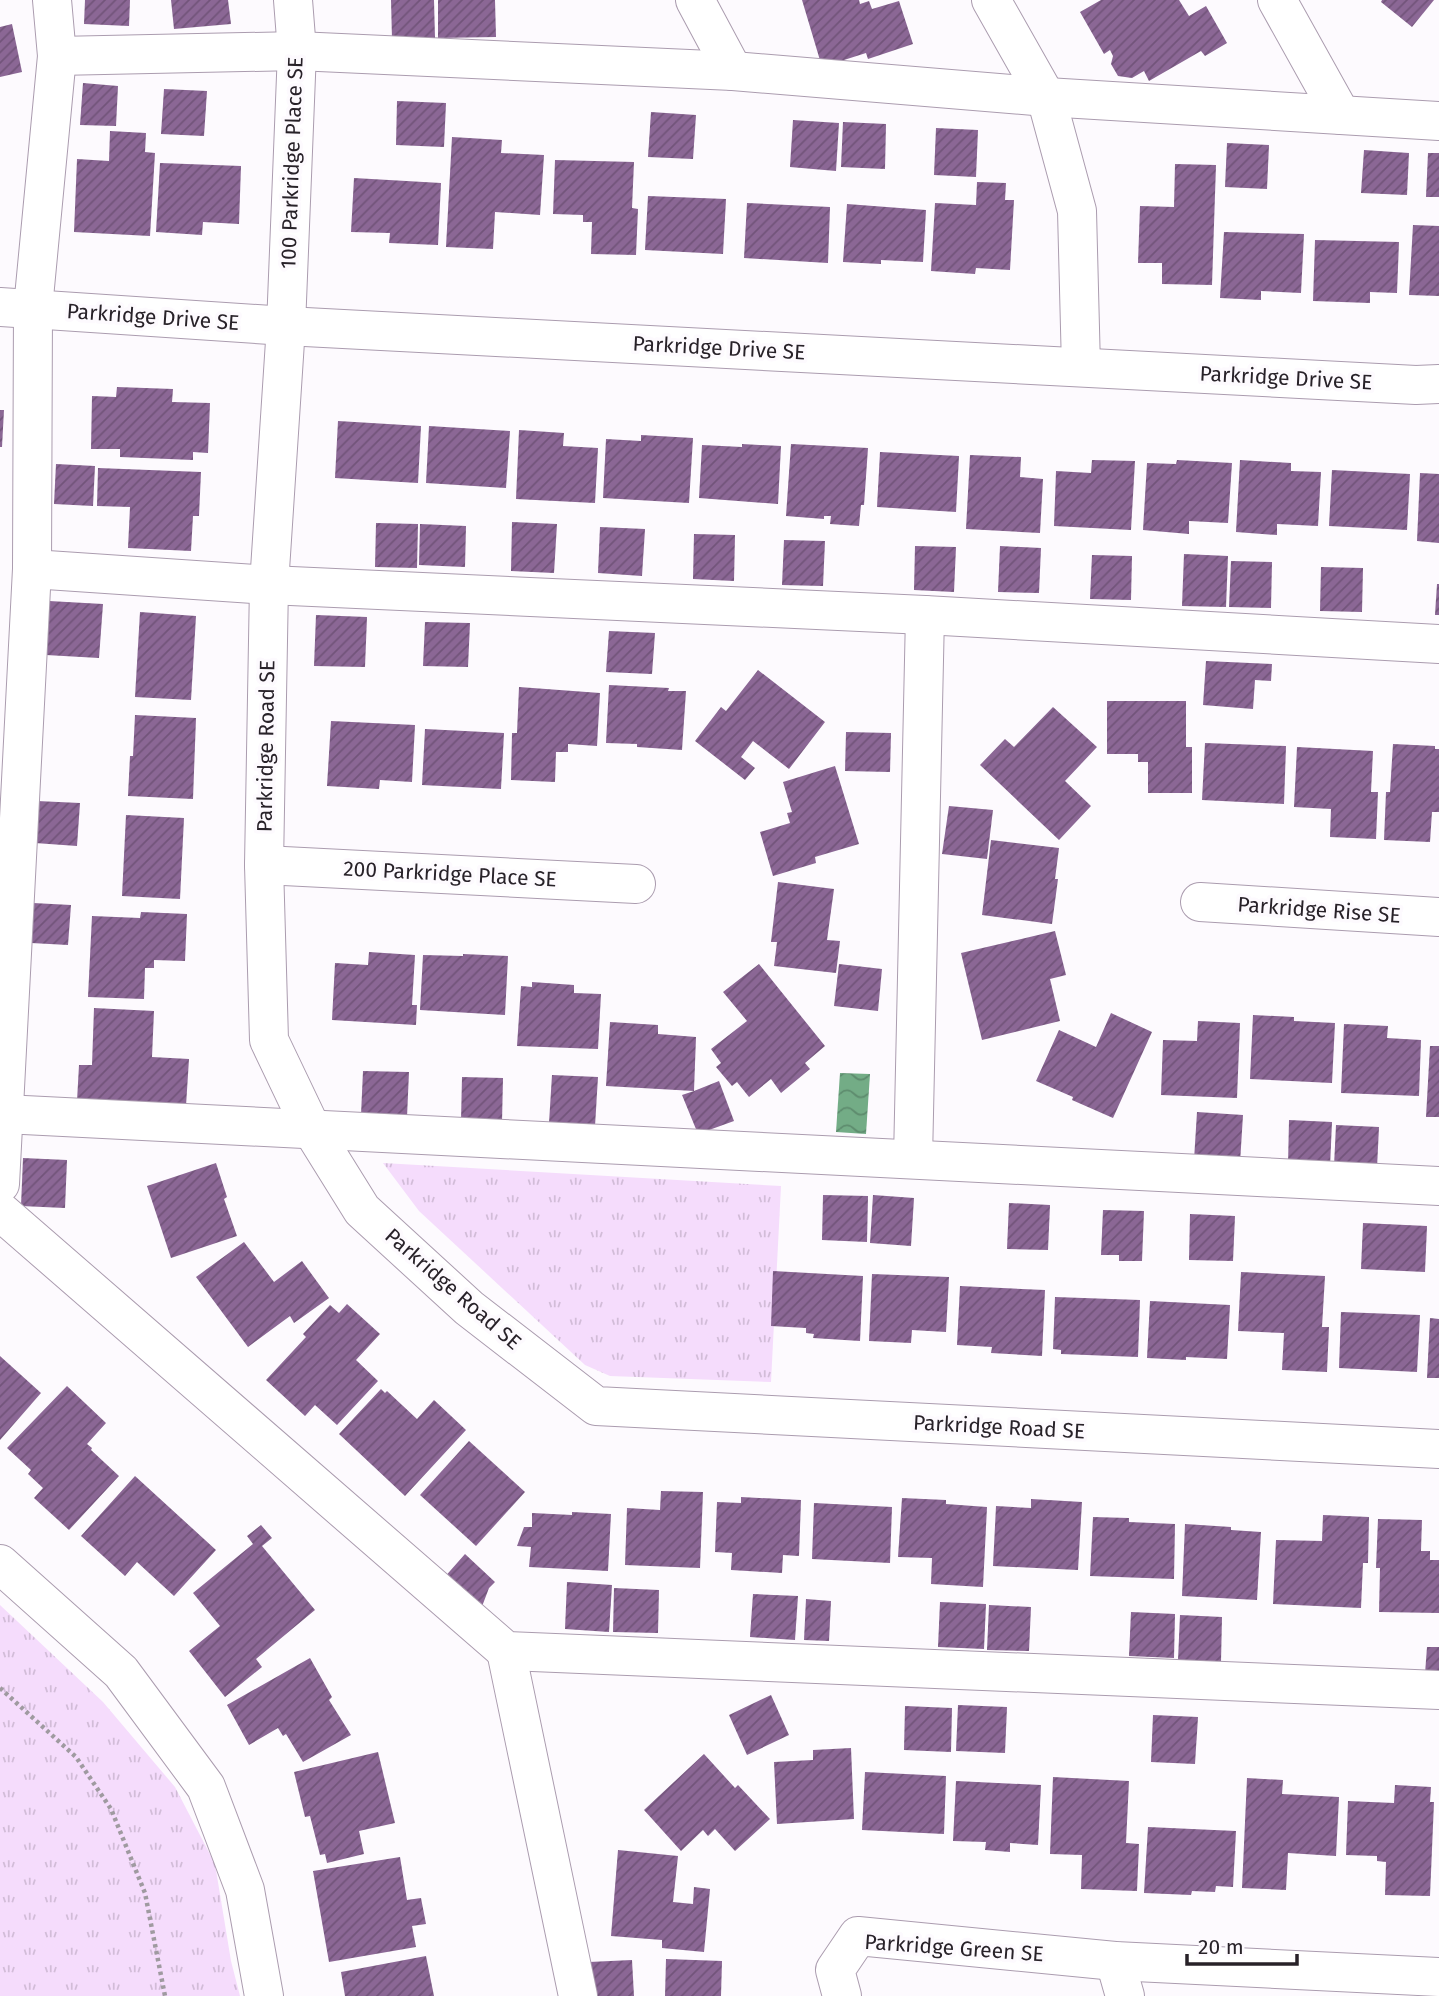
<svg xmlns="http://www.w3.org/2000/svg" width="1439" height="1996" viewBox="0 0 1439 1996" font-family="'Fira Sans',sans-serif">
	<defs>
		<pattern id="park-tufts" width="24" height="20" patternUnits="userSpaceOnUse" patternTransform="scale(1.75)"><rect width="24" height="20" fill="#f5dcfc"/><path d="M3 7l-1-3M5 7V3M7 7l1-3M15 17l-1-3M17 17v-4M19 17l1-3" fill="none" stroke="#d2bcd8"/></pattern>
		<pattern id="water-waves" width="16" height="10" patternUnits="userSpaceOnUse" patternTransform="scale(1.75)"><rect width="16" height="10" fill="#73ac86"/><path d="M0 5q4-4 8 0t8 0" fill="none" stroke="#5e8c6e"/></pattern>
		<pattern id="building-hatch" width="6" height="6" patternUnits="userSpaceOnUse" patternTransform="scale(1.75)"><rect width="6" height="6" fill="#8b6795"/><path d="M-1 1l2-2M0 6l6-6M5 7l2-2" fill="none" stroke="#72547a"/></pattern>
	</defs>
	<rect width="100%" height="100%" fill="#fdfafe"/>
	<g fill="url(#park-tufts)">
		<polygon points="383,1163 781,1186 771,1382 610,1376 585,1365 419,1211"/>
		<polygon points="0,1605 103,1702 175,1787 215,1864 231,1961 240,1996 0,1996"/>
	</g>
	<polygon fill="url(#water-waves)" points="840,1073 870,1074 866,1134 836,1132"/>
	<g fill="url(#building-hatch)">
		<polygon points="85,0 130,0 129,26 84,24"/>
		<polygon points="171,0 228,0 231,24 174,29"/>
		<polygon points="391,0 434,0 435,38 392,39"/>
		<polygon points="438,0 495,0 496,37 438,38"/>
		<polygon points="802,0 859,0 860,4 869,1 872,9 899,1 913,44 868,59 866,53 822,67"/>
		<polygon points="1101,0 1179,0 1189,16 1206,6 1227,43 1205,56 1201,51 1149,81 1144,71 1132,78 1118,76 1111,64 1113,56 1110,50 1104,54 1080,12"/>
		<polygon points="1382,0 1434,0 1412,27 1381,2"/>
		<polygon points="12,24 22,72 0,77 0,27"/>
		<polygon points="83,83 118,86 116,126 80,125"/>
		<polygon points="164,89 207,91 204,136 161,134"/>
		<polygon points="397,101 446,103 444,147 396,145"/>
		<polygon points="651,112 696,115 693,159 648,157"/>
		<polygon points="793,120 839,123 836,171 790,167"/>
		<polygon points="843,122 886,124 885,169 841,167"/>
		<polygon points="936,128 978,130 976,177 934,175"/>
		<polygon points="110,131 146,133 145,152 155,153 150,236 74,232 77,159 109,161"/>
		<polygon points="452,137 502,140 501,153 544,155 540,215 495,212 493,249 446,247"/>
		<polygon points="1227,143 1269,145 1267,189 1225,187"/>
		<polygon points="1364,150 1409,153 1407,195 1361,193"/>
		<polygon points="1428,153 1439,153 1439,197 1426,197"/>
		<polygon points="555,160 634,162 632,208 638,209 636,255 591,254 592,222 583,222 583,215 553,214"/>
		<polygon points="160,163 241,166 239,224 203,222 202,235 156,232"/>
		<polygon points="1175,164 1216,165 1212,285 1162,284 1162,263 1138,263 1140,206 1174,207"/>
		<polygon points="354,178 441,183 438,245 389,243 390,233 351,232"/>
		<polygon points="977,182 1006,183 1005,200 1014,200 1010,270 976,268 975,274 931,271 935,203 976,205"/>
		<polygon points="648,196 726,199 723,254 645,250"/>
		<polygon points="747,203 830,207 828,263 744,258"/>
		<polygon points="847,204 926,210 923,262 881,260 881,264 843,262"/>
		<polygon points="1413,225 1439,226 1439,296 1409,295"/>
		<polygon points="1224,232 1304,234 1301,293 1261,291 1261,300 1220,298"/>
		<polygon points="1315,240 1399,242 1397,293 1370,292 1370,303 1313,301"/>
		<polygon points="117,387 173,389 172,402 210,403 208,453 193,452 193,460 120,457 120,449 91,449 92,396 116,397"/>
		<polygon points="0,410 4,410 2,447 0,447"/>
		<polygon points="338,421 421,426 418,483 335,478"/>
		<polygon points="429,426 510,431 506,488 426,483"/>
		<polygon points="519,430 564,433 563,446 598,448 595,503 516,499"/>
		<polygon points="641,435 693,438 689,503 603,498 606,439 641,441"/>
		<polygon points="742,444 781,446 778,504 699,498 702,445 742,447"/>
		<polygon points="791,444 868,448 864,505 861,505 859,526 830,524 831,516 824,516 824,519 786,516"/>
		<polygon points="880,452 959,456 956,512 877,507"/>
		<polygon points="970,455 1021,457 1020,477 1043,479 1040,533 966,529"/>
		<polygon points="1092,460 1135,461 1131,530 1054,526 1056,471 1091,473"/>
		<polygon points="1177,460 1232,463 1228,523 1189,521 1189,534 1143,530 1147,463 1176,464"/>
		<polygon points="1240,460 1291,463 1291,471 1321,472 1318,526 1277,524 1277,535 1236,532"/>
		<polygon points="56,464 95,466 93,506 54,504"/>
		<polygon points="98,468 201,472 199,516 193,516 191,551 128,548 130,507 97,506"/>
		<polygon points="1332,470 1410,474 1407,530 1329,526"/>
		<polygon points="1420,473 1439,474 1439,543 1417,541"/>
		<polygon points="512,522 557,524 554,573 511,571"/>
		<polygon points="376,523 418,524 417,568 375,567"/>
		<polygon points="420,524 466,526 465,567 419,565"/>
		<polygon points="600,527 645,529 642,576 598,573"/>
		<polygon points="694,534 735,535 734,581 693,579"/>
		<polygon points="784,540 825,541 823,586 782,585"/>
		<polygon points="915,546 956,547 954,592 914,590"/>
		<polygon points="1000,546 1041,548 1039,593 998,592"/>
		<polygon points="1184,554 1228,556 1226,607 1182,606"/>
		<polygon points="1092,555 1132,556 1131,600 1090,599"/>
		<polygon points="1231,561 1272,562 1271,608 1229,607"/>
		<polygon points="1321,567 1363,568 1362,612 1320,611"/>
		<polygon points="1437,584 1439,584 1439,615 1435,615"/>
		<polygon points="49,601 103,604 99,658 46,655"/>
		<polygon points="140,612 196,616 191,700 135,697"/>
		<polygon points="316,615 367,617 365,667 314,666"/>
		<polygon points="425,622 470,623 468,667 423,666"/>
		<polygon points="609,631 655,633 652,674 606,672"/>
		<polygon points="1206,661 1272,664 1271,681 1255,680 1253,709 1203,705"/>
		<polygon points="758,670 825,722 789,769 753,741 741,757 755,768 745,780 695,741 721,707 726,711"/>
		<polygon points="609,685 669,688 668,691 686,691 682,750 637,747 637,744 606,743"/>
		<polygon points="519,687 600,693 597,746 568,744 568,752 556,752 555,782 511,780 512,733 517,733"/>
		<polygon points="1107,701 1186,701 1186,747 1192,747 1192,793 1148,793 1148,762 1138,762 1138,754 1107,754"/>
		<polygon points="1053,707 1097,747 1065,781 1091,806 1059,840 980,765 1005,739 1014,747"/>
		<polygon points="135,715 196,718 193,799 128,796 130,756 133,756"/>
		<polygon points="331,721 415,725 412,782 380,780 379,789 327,786"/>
		<polygon points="425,729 504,733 501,789 422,785"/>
		<polygon points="846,732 891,733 890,772 845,771"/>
		<polygon points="1205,743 1286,746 1284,804 1202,800"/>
		<polygon points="1393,744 1435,746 1435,749 1439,749 1439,812 1432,812 1430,842 1384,840 1386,792 1390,792"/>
		<polygon points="1297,747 1373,751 1371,792 1378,792 1376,839 1330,837 1331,809 1294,807"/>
		<polygon points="835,766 859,844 815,857 816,863 773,876 760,832 790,823 787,813 792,812 783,782"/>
		<polygon points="37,801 80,803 77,846 35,843"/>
		<polygon points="949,806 993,810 987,859 942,854"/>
		<polygon points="126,815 184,818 180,899 122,896"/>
		<polygon points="991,840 1059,848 1055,879 1058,879 1052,924 982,915"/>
		<polygon points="778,882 834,889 827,940 840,941 836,973 774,966 777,942 771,942"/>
		<polygon points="33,903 71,905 68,945 31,943"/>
		<polygon points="141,912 187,914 185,961 154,960 154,968 145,968 144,999 88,997 92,916 140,918"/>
		<polygon points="1055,931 1066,975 1050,979 1060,1021 982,1040 961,953"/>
		<polygon points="369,952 415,955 412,1005 417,1005 416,1025 332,1020 335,963 368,965"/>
		<polygon points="463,954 508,956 505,1015 420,1010 423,955 463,956"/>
		<polygon points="759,964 825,1046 805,1063 810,1069 781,1093 771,1079 749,1097 737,1082 732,1086 716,1067 721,1063 711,1049 747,1021 723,992"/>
		<polygon points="839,964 882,969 878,1011 834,1006"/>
		<polygon points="532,982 574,985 574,993 601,994 598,1049 517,1046 521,986 532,987"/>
		<polygon points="94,1008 154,1011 152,1057 189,1059 186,1106 77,1101 79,1065 92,1065"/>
		<polygon points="1111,1013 1152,1032 1113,1118 1072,1100 1073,1097 1036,1081 1059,1030 1096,1047"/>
		<polygon points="1253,1015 1294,1017 1294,1021 1335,1023 1332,1083 1250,1079"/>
		<polygon points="1198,1021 1240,1023 1237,1098 1161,1095 1163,1040 1197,1041"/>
		<polygon points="610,1022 658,1025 658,1034 696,1037 694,1091 719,1081 734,1121 698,1134 682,1095 694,1091 606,1086"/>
		<polygon points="1344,1024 1388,1026 1387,1038 1421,1040 1419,1096 1341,1093"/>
		<polygon points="1430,1046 1439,1046 1439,1117 1426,1117"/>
		<polygon points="363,1071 409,1072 407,1117 361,1115"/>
		<polygon points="552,1075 598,1077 595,1126 549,1123"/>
		<polygon points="462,1077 503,1078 502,1122 461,1121"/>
		<polygon points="1197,1112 1243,1115 1240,1163 1194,1160"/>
		<polygon points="1289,1120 1332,1122 1330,1167 1288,1165"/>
		<polygon points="1336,1125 1379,1127 1377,1168 1334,1166"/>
		<polygon points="23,1158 67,1160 65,1208 21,1206"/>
		<polygon points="216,1163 227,1197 224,1199 237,1236 171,1258 147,1186"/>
		<polygon points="823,1195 868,1196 867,1242 822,1240"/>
		<polygon points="873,1195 914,1198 911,1246 870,1243"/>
		<polygon points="1009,1203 1050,1205 1048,1250 1007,1249"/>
		<polygon points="1103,1210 1144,1211 1142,1261 1119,1261 1119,1255 1101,1255"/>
		<polygon points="1190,1214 1235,1216 1233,1261 1189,1260"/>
		<polygon points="1363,1223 1427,1226 1425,1272 1361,1269"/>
		<polygon points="244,1242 274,1282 302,1261 329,1298 294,1323 290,1316 248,1347 196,1277"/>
		<polygon points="773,1271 863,1276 860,1341 813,1338 814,1334 806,1333 806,1328 771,1326"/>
		<polygon points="1241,1272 1325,1276 1322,1327 1329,1327 1327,1372 1282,1370 1284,1333 1238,1331"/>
		<polygon points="872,1274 949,1277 946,1332 912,1330 911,1343 869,1341"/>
		<polygon points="960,1286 1045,1290 1042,1356 991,1353 992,1347 957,1345"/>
		<polygon points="1055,1297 1140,1300 1138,1357 1061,1354 1061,1350 1053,1349"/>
		<polygon points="1150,1301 1230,1305 1227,1359 1186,1357 1186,1360 1147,1358"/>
		<polygon points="347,1304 380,1334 356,1360 378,1381 337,1425 315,1405 305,1416 266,1380 306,1337 303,1334 330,1305 339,1313"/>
		<polygon points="1341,1312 1420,1315 1417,1372 1339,1368"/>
		<polygon points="1430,1318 1439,1319 1439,1378 1427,1378"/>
		<polygon points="0,1356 41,1393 0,1440"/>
		<polygon points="67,1386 106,1423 87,1444 92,1448 91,1450 119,1476 69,1530 34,1498 43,1488 28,1474 31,1470 7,1448"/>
		<polygon points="381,1389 385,1393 387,1391 417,1419 434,1400 466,1430 405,1496 339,1434"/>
		<polygon points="469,1441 525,1492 476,1546 420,1495"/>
		<polygon points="135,1476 216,1550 174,1596 137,1562 125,1576 81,1536"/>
		<polygon points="661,1491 703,1492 700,1568 625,1565 627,1508 660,1510"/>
		<polygon points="741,1497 801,1500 799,1556 783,1555 782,1573 731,1570 732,1553 715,1552 717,1502 741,1503"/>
		<polygon points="902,1498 946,1500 946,1504 987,1507 983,1587 931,1584 932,1558 898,1557"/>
		<polygon points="1031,1499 1082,1502 1078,1570 993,1566 996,1506 1031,1508"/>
		<polygon points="814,1503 892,1507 890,1563 812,1559"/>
		<polygon points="572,1512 611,1514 608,1571 529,1567 531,1547 517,1546 524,1527 532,1527 532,1513 572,1515"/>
		<polygon points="1323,1515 1369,1517 1368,1563 1363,1563 1361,1608 1273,1604 1276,1540 1322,1541"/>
		<polygon points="1093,1517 1129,1518 1129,1522 1175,1524 1174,1579 1090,1576"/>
		<polygon points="1378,1519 1422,1520 1421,1551 1430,1551 1430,1560 1439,1560 1439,1613 1379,1612 1380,1568 1376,1568"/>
		<polygon points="1185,1524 1231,1527 1231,1530 1261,1532 1257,1600 1182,1596"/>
		<polygon points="261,1525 272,1538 262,1546 315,1610 256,1659 262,1667 225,1697 189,1651 220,1626 193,1593 253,1544 247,1536"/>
		<polygon points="465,1554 495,1582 489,1588 478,1617 435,1588"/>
		<polygon points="567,1582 612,1585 609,1632 565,1629"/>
		<polygon points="614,1588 659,1590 658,1633 613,1632"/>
		<polygon points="753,1594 798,1596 795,1640 750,1637"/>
		<polygon points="806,1599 831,1601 829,1641 804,1640"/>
		<polygon points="940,1602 986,1604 984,1649 938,1647"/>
		<polygon points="989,1605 1031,1607 1029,1651 987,1650"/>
		<polygon points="1131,1612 1175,1614 1174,1658 1129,1656"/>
		<polygon points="1180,1615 1222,1617 1221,1662 1178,1660"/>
		<polygon points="1427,1647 1439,1647 1439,1675 1425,1674"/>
		<polygon points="310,1658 332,1697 329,1700 351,1735 303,1762 286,1734 283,1736 278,1728 249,1745 227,1705"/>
		<polygon points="771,1695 789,1735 747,1755 729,1715"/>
		<polygon points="958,1705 1007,1707 1005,1753 956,1751"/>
		<polygon points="905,1706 952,1708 951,1752 904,1750"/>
		<polygon points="1153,1715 1198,1717 1195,1764 1151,1762"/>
		<polygon points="851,1748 854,1819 777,1824 774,1762 813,1760 813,1750"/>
		<polygon points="378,1752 395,1823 359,1831 364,1854 327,1863 325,1854 320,1855 310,1816 305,1817 294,1772"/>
		<polygon points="704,1754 735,1788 738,1785 770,1819 735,1851 715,1829 708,1836 703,1830 681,1851 644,1810"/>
		<polygon points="865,1772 946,1776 944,1834 862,1830"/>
		<polygon points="1053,1777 1129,1781 1126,1843 1139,1844 1137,1891 1081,1889 1082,1855 1050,1854"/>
		<polygon points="1247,1778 1283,1780 1282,1794 1339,1797 1336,1856 1288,1853 1286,1890 1242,1888"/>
		<polygon points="956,1781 1041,1785 1038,1845 1010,1843 1010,1852 985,1850 986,1842 953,1841"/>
		<polygon points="1395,1785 1431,1787 1430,1802 1434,1802 1430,1896 1385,1895 1386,1862 1377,1861 1377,1856 1346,1855 1348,1801 1394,1803"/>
		<polygon points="1148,1827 1236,1831 1233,1887 1216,1886 1215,1892 1192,1891 1191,1895 1144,1893"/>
		<polygon points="618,1850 678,1856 673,1902 693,1904 694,1887 710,1889 704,1952 662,1948 662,1940 611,1936"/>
		<polygon points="400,1857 407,1900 421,1898 426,1924 412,1926 416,1947 329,1962 313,1871"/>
		<polygon points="426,1956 434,1996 345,1996 341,1972"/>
		<polygon points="666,1959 722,1961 721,1996 665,1996"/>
		<polygon points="632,1960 634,1996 591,1996 589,1962"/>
	</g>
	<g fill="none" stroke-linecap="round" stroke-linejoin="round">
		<g stroke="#ab9caf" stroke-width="40">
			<g id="minor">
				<polyline points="293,0 297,51 286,326 269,585 264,865 269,1040 311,1128 362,1210 469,1308 596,1406 1439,1449"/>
				<polyline points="695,0 733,71"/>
				<polyline points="991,0 1046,97 1077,211 1081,367"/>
				<polyline points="1277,0 1341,115"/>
				<polyline points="57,56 297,51 733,71 1046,97 1439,121"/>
				<polyline points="0,307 286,326 1416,385 1439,384"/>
				<polyline points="32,569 269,585 925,615 1439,644"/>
				<polyline points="264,865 636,884"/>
				<polyline points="1200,902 1439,917"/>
				<polyline points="4,1114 1439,1186"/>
				<polyline points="913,1159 925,615"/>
				<polyline points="0,1184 32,569 33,308 57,56 52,0"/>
				<polyline points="0,1211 506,1651 1439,1690"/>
				<polyline points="0,1564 121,1672 206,1787 245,1890 264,1996"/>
				<polyline points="506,1651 578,1996"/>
				<polyline points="1115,1961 1125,1996"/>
				<polyline points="842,1996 835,1970 858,1936 1115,1961 1439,1977"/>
			</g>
		</g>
		<polyline stroke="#9f9aa0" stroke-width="4.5" stroke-dasharray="3.5 3.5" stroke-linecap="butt" points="0,1688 76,1757 111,1809 145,1893 165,1996"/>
		<use href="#minor" stroke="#fff" stroke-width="38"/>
	</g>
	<g text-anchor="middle" stroke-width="7" stroke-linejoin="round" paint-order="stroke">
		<g font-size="21" fill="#282229" stroke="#fdfafe">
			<text transform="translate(292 163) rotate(-88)" y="7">100 Parkridge Place SE</text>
			<text transform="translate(153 317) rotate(4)" y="7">Parkridge Drive SE</text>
			<text transform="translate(719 348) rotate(3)" y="7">Parkridge Drive SE</text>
			<text transform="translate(1286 378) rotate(3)" y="7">Parkridge Drive SE</text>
			<text transform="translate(266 746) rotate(-89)" y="7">Parkridge Road SE</text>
			<text transform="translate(450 874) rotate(3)" y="7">200 Parkridge Place SE</text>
			<text transform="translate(1319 910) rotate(4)" y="7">Parkridge Rise SE</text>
			<text transform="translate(453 1289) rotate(41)" y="7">Parkridge Road SE</text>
			<text transform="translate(999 1427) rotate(3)" y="7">Parkridge Road SE</text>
			<text transform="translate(954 1948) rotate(4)" y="7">Parkridge Green SE</text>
		</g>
	</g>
	<path d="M1187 1954v10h110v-10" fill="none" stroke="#282229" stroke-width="3.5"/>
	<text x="1198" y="1954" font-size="21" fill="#282229" stroke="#fdfafe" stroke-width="5" paint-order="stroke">20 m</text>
</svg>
